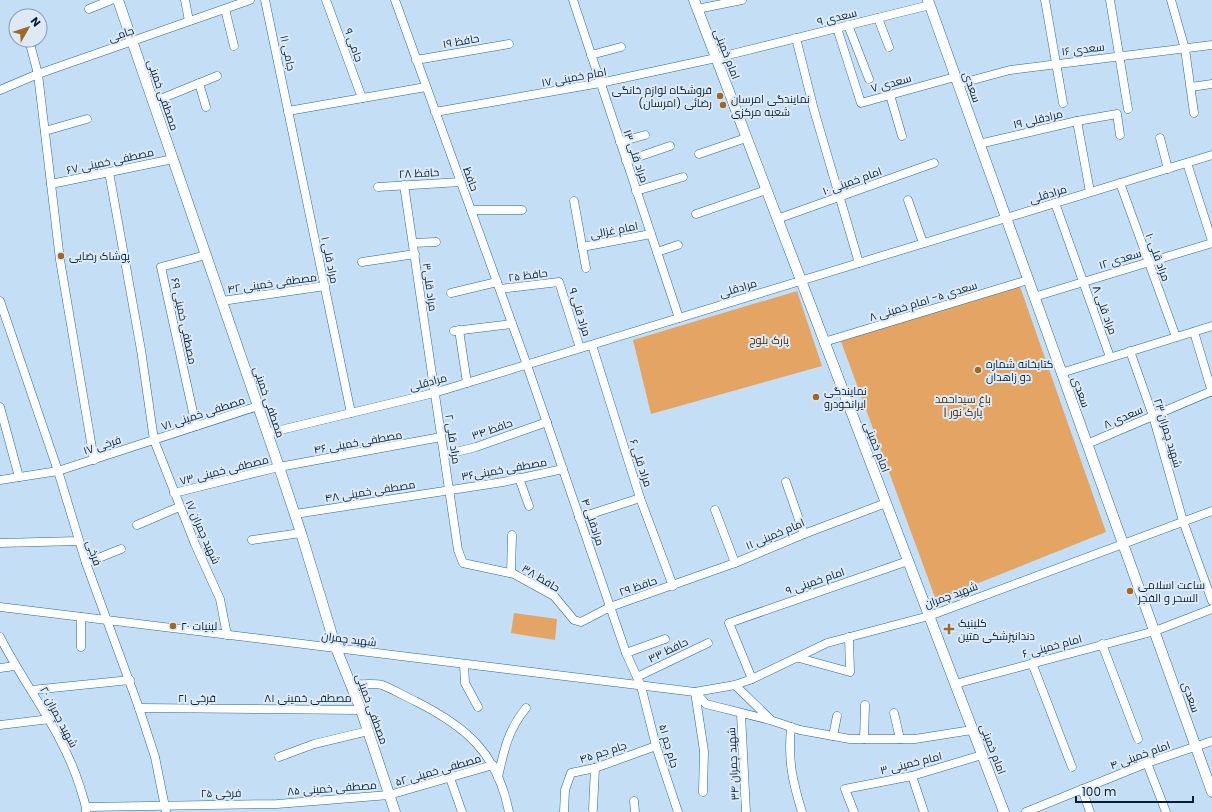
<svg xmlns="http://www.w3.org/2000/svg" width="1212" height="812" viewBox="0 0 1212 812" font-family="Poppins,Cairo,sans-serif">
	<rect width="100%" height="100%" fill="#c4def6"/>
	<g fill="#e3a464">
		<polygon points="1018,281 1106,532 936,600 839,336"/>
		<polygon points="797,291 822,366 651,414 633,340"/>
		<polygon points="514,613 557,619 555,640 511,633"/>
	</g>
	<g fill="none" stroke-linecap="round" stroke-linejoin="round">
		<g stroke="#276ba0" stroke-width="9">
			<g id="minor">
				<polyline points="185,0 189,21"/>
				<polyline points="265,0 351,413"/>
				<polyline points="326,0 362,98"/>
				<polyline points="395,0 527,365 626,653 641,686 656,746 678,812"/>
				<polyline points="573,0 679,318"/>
				<polyline points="1045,0 1063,103"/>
				<polyline points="1110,0 1128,109"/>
				<polyline points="1171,0 1185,49 1194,113"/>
				<polyline points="89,9 111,0"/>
				<polyline points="225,9 234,46"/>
				<polyline points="697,9 742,0"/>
				<polyline points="878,18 889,47"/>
				<polyline points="848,25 869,79"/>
				<polyline points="837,28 861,103 955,77"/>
				<polyline points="796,38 814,110 859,263"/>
				<polyline points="29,40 38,74 60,260 94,460"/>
				<polyline points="591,55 621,47"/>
				<polyline points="416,60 509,44"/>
				<polyline points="199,83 206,107"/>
				<polyline points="958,84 1010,70 1212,45"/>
				<polyline points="1191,87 1212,84"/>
				<polyline points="0,90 38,74 250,0"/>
				<polyline points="890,95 902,136"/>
				<polyline points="153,102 217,76"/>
				<polyline points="288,111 426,87"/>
				<polyline points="435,112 600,83 716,58 930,5"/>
				<polyline points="1077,121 1117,114 1120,135"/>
				<polyline points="45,131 87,119"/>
				<polyline points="1160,138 1168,169"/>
				<polyline points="620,142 645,135"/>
				<polyline points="979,144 1077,121 1090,192"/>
				<polyline points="699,154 746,138"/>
				<polyline points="626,161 670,146"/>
				<polyline points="1187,163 1212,241"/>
				<polyline points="109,172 141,350 154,440 195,544 220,599 227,635"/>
				<polyline points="1120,183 1176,337"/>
				<polyline points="51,184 173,159"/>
				<polyline points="404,185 458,550 463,563 514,574 554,596 574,620 581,622 610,607 735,563 804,534 886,503"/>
				<polyline points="378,187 461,182"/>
				<polyline points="636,191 683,177"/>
				<polyline points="908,200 923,243"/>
				<polyline points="574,201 586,268"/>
				<polyline points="1055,203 1110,357"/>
				<polyline points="471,210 522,210"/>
				<polyline points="696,214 766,190"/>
				<polyline points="777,219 934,163"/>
				<polyline points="413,243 436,242"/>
				<polyline points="582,247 651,234"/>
				<polyline points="657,252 678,245"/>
				<polyline points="362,262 415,254"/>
				<polyline points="500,289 559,282 580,348"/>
				<polyline points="451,293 497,282"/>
				<polyline points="1034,297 1212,243"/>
				<polyline points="0,301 58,471 86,563 139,708 155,757 166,812"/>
				<polyline points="222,301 325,286"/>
				<polyline points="459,330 467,383"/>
				<polyline points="454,331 512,324"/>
				<polyline points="1194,332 1212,392"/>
				<polyline points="824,342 1028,280"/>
				<polyline points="592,345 640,498 673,586"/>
				<polyline points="1130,351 1153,416 1183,521 1212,601"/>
				<polyline points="1061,373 1212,326"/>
				<polyline points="0,407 19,477"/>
				<polyline points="196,426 161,267 206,255"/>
				<polyline points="268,433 434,393 1212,155"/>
				<polyline points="1087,444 1212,391"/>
				<polyline points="444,455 476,447 547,422"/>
				<polyline points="519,478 529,506"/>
				<polyline points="0,480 58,471 258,406"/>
				<polyline points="786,482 804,534"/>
				<polyline points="174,493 279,467 441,437"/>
				<polyline points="715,510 735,563"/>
				<polyline points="295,514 503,482 563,469"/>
				<polyline points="579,518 640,498"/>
				<polyline points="137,525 179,507"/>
				<polyline points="252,540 301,533"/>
				<polyline points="0,543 78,541"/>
				<polyline points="86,563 121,549"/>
				<polyline points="511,573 512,535"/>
				<polyline points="0,607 695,692 706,704 770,720 800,730 850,739 915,739 972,730"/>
				<path d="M0,637C26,688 63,732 80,787C82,795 86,803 86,811"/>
				<polyline points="1102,644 1138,739"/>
				<polyline points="81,647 81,617"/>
				<polyline points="626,653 665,639"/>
				<polyline points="799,658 850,672 849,637"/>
				<polyline points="1032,663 1072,767"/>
				<polyline points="464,664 465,683 478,707"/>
				<polyline points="0,668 15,666"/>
				<polyline points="637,677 708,643"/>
				<polyline points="752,679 729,623 908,561"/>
				<path d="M351,684C361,685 373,683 382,685C393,689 404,696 415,701C467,727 497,753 509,812"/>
				<polyline points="955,684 1155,631 1212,609"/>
				<polyline points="735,685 770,719"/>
				<polyline points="32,690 130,680"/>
				<polyline points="139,708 361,710"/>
				<polyline points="894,713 900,739"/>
				<polyline points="741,714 746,812"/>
				<polyline points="0,725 50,719"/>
				<path d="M791,727C788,760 792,780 802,812"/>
				<polyline points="833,736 837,716"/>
				<polyline points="864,739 865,705"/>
				<polyline points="279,757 314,744 368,731"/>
				<polyline points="1147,763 1166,812"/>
				<polyline points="912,776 924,812"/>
				<path d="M498,777C504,750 508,730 526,708"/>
				<polyline points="450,778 462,812"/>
				<polyline points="1082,789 1090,812"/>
				<polyline points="703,792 704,751 695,692 735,685 752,679 827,643 929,616 1212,511"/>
				<polyline points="634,801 635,812"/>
				<polyline points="86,807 277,804 389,795 493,765"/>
				<polyline points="593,809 595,768"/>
				<polyline points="564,812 565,790 571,773 595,768 656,746"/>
				<polyline points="854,812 845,789 912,776 982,755"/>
				<polyline points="1026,812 1147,763 1212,741"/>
			</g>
		</g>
		<g stroke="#276ba0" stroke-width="11">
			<g id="major">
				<polyline points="118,0 279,467 301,533 336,648 361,710 395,812"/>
				<polyline points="694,0 1004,812"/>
				<polyline points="928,0 1212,792"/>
			</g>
		</g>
		<use href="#minor" stroke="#fff" stroke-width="8"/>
		<use href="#major" stroke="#fff" stroke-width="10"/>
	</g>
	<g fill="#a06725" stroke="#ddeaf6" stroke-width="1.5">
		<circle cx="720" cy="96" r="4"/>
		<circle cx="723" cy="105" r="4"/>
		<circle cx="61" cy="256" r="4"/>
		<circle cx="978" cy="370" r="4"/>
		<circle cx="816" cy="397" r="4"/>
		<circle cx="1130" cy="591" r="4"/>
		<circle cx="173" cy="626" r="4"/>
		<path d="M947 623h4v4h4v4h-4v4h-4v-4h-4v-4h4z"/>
	</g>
	<g text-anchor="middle" stroke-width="4" stroke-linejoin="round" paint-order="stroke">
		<g font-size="11" fill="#042036" stroke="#ddeaf6">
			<text transform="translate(837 17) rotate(-14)" y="4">سعدی ۹</text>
			<text transform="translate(121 34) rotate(-19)" y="4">جامی</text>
			<text transform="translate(461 41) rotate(-10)" y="4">حافظ ۱۹</text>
			<text transform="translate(354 45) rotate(70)" y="4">جامی ۹</text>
			<text transform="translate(1083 49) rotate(-7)" y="4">سعدی ۱۶</text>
			<text transform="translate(288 53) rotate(78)" y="4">جامی ۱۱</text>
			<text transform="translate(727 54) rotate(69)" y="4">امام خمینی</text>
			<text transform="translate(574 77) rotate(-10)" y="4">امام خمینی ۱۷</text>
			<text transform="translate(891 83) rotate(-15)" y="4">سعدی ۷</text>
			<text transform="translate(972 87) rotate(70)" y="4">سعدی</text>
			<text transform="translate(163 95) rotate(71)" y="4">مصطفی خمینی</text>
			<text transform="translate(1038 119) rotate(-13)" y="4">مرادقلی ۱۹</text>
			<text transform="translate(636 156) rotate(71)" y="4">مراد قلی ۱۳</text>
			<text transform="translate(110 161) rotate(-12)" y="4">مصطفی خمینی ۶۷</text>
			<text transform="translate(419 173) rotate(-3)" y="4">حافظ ۲۸</text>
			<text transform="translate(471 179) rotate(70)" y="4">حافظ</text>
			<text transform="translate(852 181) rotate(-20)" y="4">امام خمینی ۱۰</text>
			<text transform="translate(1048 194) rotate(-17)" y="4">مرادقلی</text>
			<text transform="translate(614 230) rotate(-11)" y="4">امام غزالی</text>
			<text transform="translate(1158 257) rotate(70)" y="4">مراد قلی ۱۰</text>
			<text transform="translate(1120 259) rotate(-17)" y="4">سعدی ۱۲</text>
			<text transform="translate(330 260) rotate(78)" y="4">مراد قلی ۱</text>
			<text transform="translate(528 275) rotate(-7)" y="4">حافظ ۲۵</text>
			<text transform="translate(272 283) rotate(-8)" y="4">مصطفی خمینی ۴۲</text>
			<text transform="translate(430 287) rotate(82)" y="4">مراد قلی۳</text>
			<text transform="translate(738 288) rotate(-17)" y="4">مرادقلی</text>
			<text transform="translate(923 301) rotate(-17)" y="4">سعدی ۵- امام خمینی ۸</text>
			<text transform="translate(1105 310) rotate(70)" y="4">مراد قلی ۸</text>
			<text transform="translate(580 312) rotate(73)" y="4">مراد قلی ۹</text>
			<text transform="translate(184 321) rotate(78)" y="4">مصطفی خمینی ۶۹</text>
			<text transform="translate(428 382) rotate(-15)" y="4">مرادقلی</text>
			<text transform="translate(1081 392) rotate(70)" y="4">سعدی</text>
			<text transform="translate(269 402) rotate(71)" y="4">مصطفی خمینی</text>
			<text transform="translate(203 413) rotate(-18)" y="4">مصطفی خمینی ۷۱</text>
			<text transform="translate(1123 417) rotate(-23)" y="4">سعدی ۸</text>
			<text transform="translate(492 429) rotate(-19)" y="4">حافظ ۳۴</text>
			<text transform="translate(1168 433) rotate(73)" y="4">شهید چمران ۲۳</text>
			<text transform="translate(453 439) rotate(81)" y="4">مراد قلی ۲</text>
			<text transform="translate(358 442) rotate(-10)" y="4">مصطفی خمینی ۴۶</text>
			<text transform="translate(102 445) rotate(-18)" y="4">فرخی ۱۷</text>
			<text transform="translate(877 447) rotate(69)" y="4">امام خمینی</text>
			<text transform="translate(641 463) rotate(72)" y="4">مراد قلی ۶</text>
			<text transform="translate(504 469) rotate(-10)" y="4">مصطفی خمینی۳۶</text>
			<text transform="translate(224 470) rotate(-14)" y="4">مصطفی خمینی ۷۳</text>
			<text transform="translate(370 491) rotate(-9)" y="4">مصطفی خمینی ۴۸</text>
			<text transform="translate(593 522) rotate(71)" y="4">مرادقلی ۴</text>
			<text transform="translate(203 532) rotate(66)" y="4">شهید چمران ۱۷</text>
			<text transform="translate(775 534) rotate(-23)" y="4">امام خمینی ۱۱</text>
			<text transform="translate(94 553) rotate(71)" y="4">فرخی</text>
			<text transform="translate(541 578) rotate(31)" y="4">حافظ ۳۸</text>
			<text transform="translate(815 581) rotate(-19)" y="4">امام خمینی ۹</text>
			<text transform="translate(638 586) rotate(-19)" y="4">حافظ ۲۹</text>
			<text transform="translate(951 595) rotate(-20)" y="4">شهید چمران</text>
			<text transform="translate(349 639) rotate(7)" y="4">شهید چمران</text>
			<text transform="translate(1052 646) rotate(-15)" y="4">امام خمینی ۶</text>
			<text transform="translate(668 650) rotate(-26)" y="4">حافظ ۳۳</text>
			<text transform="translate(1191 697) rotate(70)" y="4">سعدی</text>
			<text x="197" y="702">فرخی ۲۱</text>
			<text x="308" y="702">مصطفی خمینی ۸۱</text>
			<text transform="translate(372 709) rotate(70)" y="4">مصطفی خمینی</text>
			<text transform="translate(59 717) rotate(62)" y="4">شهید چمران ۲۰</text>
			<text transform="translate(669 746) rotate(74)" y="4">جام جم ۵۱</text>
			<text transform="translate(993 749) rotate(69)" y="4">امام خمینی</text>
			<text transform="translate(603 752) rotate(-18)" y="4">جام جم ۴۵</text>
			<text transform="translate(1140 755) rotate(-20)" y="4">امام خمینی ۴</text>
			<text transform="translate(911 763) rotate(-14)" y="4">امام خمینی ۳</text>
			<text transform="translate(733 764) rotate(-93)" y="4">شهید چمران ۳۴</text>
			<text transform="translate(438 770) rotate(-16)" y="4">مصطفی خمینی ۵۲</text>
			<text transform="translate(332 788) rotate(-4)" y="4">مصطفی خمینی ۸۵</text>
			<text transform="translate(221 793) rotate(-1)" y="4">فرخی ۲۵</text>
		</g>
		<g font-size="11" fill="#042036" stroke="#ddeaf6" text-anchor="start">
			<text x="712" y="94" text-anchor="end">فروشگاه لوازم خانگی<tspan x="712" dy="13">رضائی (امرسان)</tspan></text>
			<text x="731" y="103">نمایندگی امرسان<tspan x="731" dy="13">شعبه مرکزی</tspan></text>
			<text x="69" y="260">پوشاک رضایی</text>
			<text x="986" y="368">کتابخانه شماره<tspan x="986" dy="13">دو زاهدان</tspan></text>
			<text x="824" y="395">نمایندگی<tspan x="824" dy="13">ایرانخودرو</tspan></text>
			<text x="1138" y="589">ساعت اسلامی<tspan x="1138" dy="13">السحر و الفجر</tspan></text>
			<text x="958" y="627">کلینیک<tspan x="958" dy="13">دندانپزشکی متین</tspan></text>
			<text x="181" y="630">لبنیات ۲۰</text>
		</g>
		<g font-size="11" fill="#472a07" stroke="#ddeaf6">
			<text x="769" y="344">پارک بلوچ</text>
			<text x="963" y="403">باغ سیداحمد<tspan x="963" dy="13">| پارک نور</tspan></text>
		</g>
	</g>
	<g transform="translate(28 28) rotate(51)"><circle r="19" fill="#ddeaf6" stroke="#8699a9"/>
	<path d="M0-3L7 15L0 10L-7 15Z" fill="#a06725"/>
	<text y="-6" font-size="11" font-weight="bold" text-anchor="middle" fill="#042036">N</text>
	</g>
	<path d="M1076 796v6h117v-6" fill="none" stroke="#042036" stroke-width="2"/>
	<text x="1082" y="796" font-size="12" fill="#042036" stroke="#ddeaf6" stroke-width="3" paint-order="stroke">100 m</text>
</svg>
